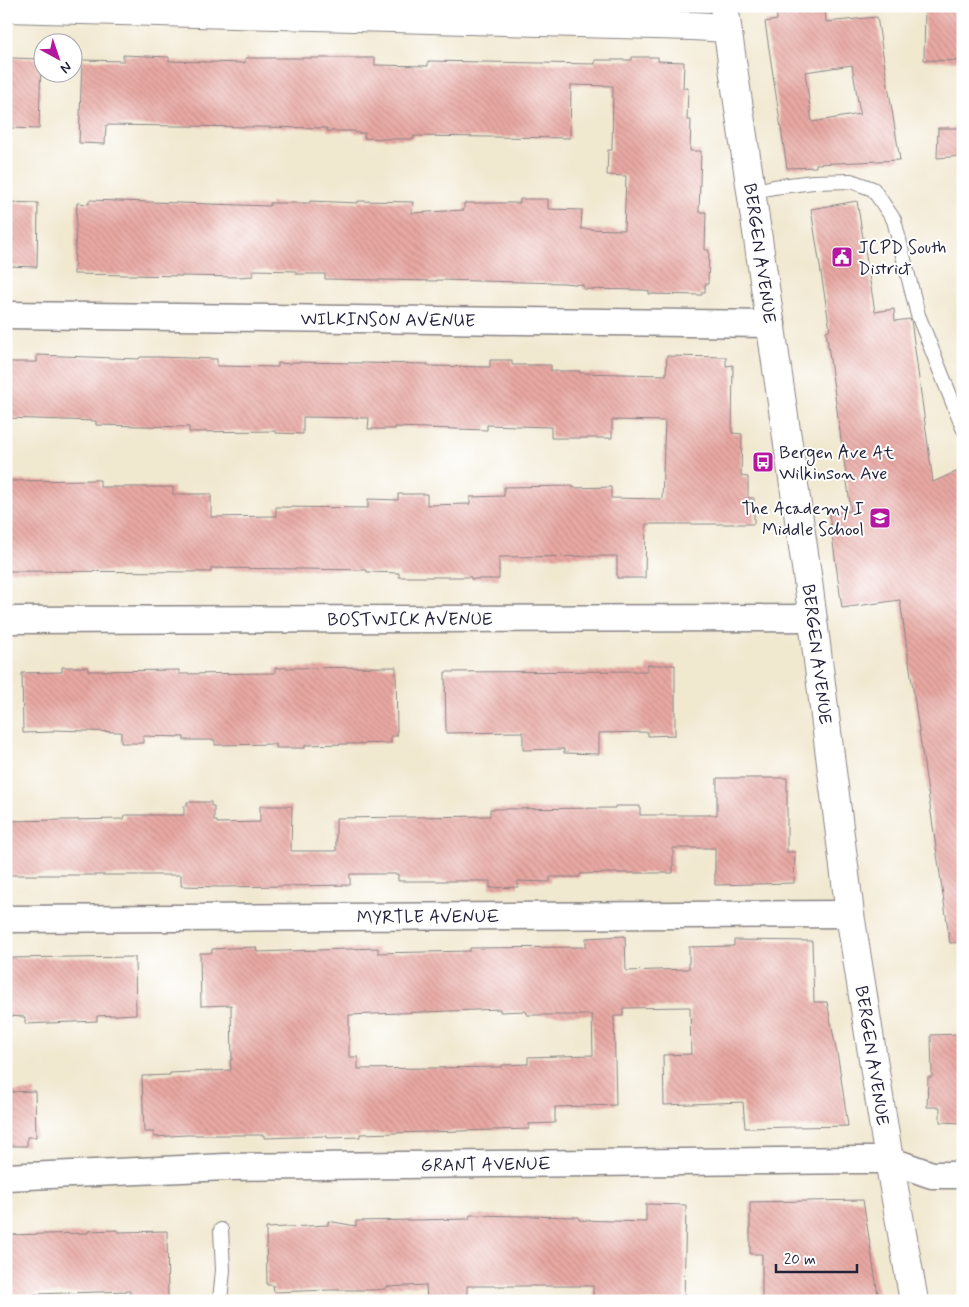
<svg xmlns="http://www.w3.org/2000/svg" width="969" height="1307" viewBox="0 0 969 1307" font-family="Mynerve,sans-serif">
	<defs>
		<pattern id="building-back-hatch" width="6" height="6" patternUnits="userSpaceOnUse" patternTransform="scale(1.25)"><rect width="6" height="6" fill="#e8a8a3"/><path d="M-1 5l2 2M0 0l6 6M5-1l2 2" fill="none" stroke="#c7908d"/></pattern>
	</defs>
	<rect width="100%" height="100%" fill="#fff"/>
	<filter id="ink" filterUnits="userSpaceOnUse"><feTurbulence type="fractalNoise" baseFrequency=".02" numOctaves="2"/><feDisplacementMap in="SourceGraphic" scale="10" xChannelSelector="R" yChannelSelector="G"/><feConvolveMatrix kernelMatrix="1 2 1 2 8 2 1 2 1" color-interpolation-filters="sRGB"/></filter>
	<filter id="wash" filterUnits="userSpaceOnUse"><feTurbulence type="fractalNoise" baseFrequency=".0096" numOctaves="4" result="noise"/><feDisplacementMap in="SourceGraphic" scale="20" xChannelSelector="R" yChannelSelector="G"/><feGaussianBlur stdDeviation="1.12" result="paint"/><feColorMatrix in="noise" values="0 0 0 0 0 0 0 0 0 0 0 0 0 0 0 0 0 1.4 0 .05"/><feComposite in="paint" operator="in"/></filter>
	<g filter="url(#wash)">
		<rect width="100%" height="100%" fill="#f1e8d0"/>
		<g id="blocks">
			<g fill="url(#building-back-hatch)" fill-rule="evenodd">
				<path d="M776,6H825L826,22L877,17L900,160L816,164V167L787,168L765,22L777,20ZM852,65L860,114L812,122L805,72Z"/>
				<polygon points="925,6 963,6 963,61 924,60"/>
				<polygon points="123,55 169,57 169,61 245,63 245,58 375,58 375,65 428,66 428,61 595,64 595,60 632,60 632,57 658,57 658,61 684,62 683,88 688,88 687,120 691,120 690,151 701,151 699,212 706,212 705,250 709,250 708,284 705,284 705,292 702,292 702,295 649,294 649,291 644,290 583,289 583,285 564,283 437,280 437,281 325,279 325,274 296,274 296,271 253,270 253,276 238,277 74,274 77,203 89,204 89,200 270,206 270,203 310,203 310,201 358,203 358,201 413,202 412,213 464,210 464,203 520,203 520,199 548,199 548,209 582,210 581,229 624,230 626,176 607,175 608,150 612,150 613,86 571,85 570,138 414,136 414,139 386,139 364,138 365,133 355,133 355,131 327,131 327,128 106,125 105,144 79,143 82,60 124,61"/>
				<polygon points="11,58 41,59 39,129 9,128"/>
				<polygon points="938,128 963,128 963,156 937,158"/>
				<polygon points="857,201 875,312 894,309 895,321 910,319 911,320 933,482 963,469 963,942 950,943 900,600 842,608 829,514 851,511 826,331 830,330 811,209"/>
				<polygon points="6,202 38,203 37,267 6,266"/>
				<polygon points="37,355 139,359 140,357 159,357 217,359 217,366 278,367 278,363 291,364 291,362 428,364 428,366 490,367 490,360 512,360 512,365 551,365 551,371 580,371 580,373 666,375 667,356 726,357 726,366 733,365 732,433 742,434 741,476 748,477 748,498 754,498 754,524 646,524 645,578 617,578 617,556 499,557 499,579 471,579 471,577 399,577 399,573 367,572 367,570 301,569 211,568 211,572 6,571 6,481 100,480 100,487 173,487 173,494 211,494 211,517 276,516 276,507 368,508 368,499 398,500 398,494 427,494 427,505 470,504 470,497 504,496 504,487 573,486 573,488 611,487 611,498 662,499 665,421 612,420 612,438 551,438 551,427 487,425 487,430 395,427 395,429 368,429 369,418 303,417 303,434 276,433 276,431 189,432 189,427 96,425 96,421 6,418 6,362 37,362"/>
				<polygon points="647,665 675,665 675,735 648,736 648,732 599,733 599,754 564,753 564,749 523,750 523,732 446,733 445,672 647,671"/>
				<polygon points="62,667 88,667 88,671 179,670 179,674 275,673 275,668 396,667 397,736 391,736 391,743 305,745 305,748 276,748 276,744 215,745 215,740 184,740 184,737 143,736 143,743 121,743 121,732 53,730 53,732 23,733 22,673 62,672"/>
				<polygon points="717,778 787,778 787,852 795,852 794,883 715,885 715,848 673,848 673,873 612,873 580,874 580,877 550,877 550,882 518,881 518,887 490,888 490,881 398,881 398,874 350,874 350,885 221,887 181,886 181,875 6,875 6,821 124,819 125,815 184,815 184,806 187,806 187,802 211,802 211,806 214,806 214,821 217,821 217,823 260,822 260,806 292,806 291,851 336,851 336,818 490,816 490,809 615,808 615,806 640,806 640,815 717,815"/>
				<path d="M625,936L626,971L689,969V947L734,946V940L812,941L814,1002H827L839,1064L848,1126L745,1128L743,1102L664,1105L663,1055L691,1054L690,1007L623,1008V1016H614L616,1105L555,1107V1123L529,1124V1129L360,1134V1137L327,1138V1136L264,1138V1135H186L154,1137V1132H144L142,1076L170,1075V1073L231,1070L230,1060H232L231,1005L201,1006L200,953H212V949L232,948L256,947L257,952L378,948V953L470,951V948L586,947V938ZM500,1009V1012L526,1011L527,1015H592L593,1055L528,1057V1064L502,1065V1067L358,1069V1057H349V1015Z"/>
				<polygon points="72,957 72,958 135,957 136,1014 97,1016 97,1021 25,1024 25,1017 6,1016 6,958"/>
				<polygon points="963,1034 963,1123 940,1122 940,1107 927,1107 928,1077 932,1077 931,1035"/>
				<polygon points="35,1091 36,1137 27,1137 27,1146 6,1146 6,1092"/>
				<polygon points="863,1200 879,1301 762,1301 762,1254 750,1254 750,1202"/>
				<polygon points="646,1204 686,1205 684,1301 593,1301 593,1286 467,1286 467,1301 427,1301 426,1285 386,1287 386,1289 373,1290 330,1290 274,1292 273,1285 267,1285 266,1228 328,1225 328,1221 356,1226 356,1221 469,1219 470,1215 579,1217 579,1220 646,1222"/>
				<polygon points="118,1230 118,1232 167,1231 168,1301 130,1301 130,1291 35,1294 35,1301 6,1301 6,1235 88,1233 88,1231"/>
			</g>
		</g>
	</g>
	<g filter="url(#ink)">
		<use href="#blocks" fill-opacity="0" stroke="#8a8586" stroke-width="1"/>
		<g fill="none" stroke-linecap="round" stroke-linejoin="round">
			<g stroke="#8a8586" stroke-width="16">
				<g id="service">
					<polyline points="751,192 774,187 813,182 851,181 873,189 894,220 918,315 963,428"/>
					<polyline points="220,1301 223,1270 221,1230"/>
				</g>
			</g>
			<g stroke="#8a8586" stroke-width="29">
				<g id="minor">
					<path id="s1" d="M6,315L772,324"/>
					<path id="s2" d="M6,620L813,618"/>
					<path id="s3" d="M6,919L850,914"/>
					<path id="s4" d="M6,1177L226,1167L858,1160H889L932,1175H963"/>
				</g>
			</g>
			<g stroke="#8a8586" stroke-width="30">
				<g id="tertiary">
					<path id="s5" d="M724,6L808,581L850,914L889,1160L914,1301"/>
					<polyline points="6,8 693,26 727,28"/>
				</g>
			</g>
			<use href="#service" stroke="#fff" stroke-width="14"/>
			<use href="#minor" stroke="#fff" stroke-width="26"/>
			<use href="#tertiary" stroke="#fff" stroke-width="28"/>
		</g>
	</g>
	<defs>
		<g id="civic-square" transform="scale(1.125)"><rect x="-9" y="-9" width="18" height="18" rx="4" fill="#b5179e" stroke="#fff"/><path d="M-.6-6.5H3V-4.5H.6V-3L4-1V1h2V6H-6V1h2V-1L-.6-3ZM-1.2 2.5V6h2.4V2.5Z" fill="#fff"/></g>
		<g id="bus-square" transform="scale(1.125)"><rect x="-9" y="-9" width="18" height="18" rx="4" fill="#b5179e" stroke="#fff"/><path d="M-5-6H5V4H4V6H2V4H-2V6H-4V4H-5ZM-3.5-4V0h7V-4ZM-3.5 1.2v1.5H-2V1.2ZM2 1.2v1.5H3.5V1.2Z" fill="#fff"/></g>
		<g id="school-square" transform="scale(1.125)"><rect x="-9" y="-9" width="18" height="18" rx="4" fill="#b5179e" stroke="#fff"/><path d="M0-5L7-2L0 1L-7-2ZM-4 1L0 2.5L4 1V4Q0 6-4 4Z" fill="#fff"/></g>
	</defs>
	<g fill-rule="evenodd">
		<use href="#civic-square" x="842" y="257"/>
		<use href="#bus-square" x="763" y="462"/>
		<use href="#school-square" x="880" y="518"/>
	</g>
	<g text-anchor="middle" stroke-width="4" stroke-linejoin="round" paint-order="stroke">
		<g font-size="18" fill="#22223b" stroke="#fff" text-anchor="start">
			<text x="858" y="253">JCPD South<tspan x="858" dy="21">District</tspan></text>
			<text x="779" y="458">Bergen Ave At<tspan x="779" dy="21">Wilkinson Ave</tspan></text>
			<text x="864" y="514" text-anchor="end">The Academy I<tspan x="864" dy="21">Middle School</tspan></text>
		</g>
		<g font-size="18" fill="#22223b" stroke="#fff">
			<text dy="6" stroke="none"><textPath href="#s5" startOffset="250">BERGEN AVENUE</textPath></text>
			<text dy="6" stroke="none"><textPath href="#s1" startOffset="382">WILKINSON AVENUE</textPath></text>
			<text dy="6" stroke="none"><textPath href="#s2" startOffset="404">BOSTWICK AVENUE</textPath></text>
			<text dy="6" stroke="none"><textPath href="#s5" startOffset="655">BERGEN AVENUE</textPath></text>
			<text dy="6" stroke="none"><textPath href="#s3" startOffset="422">MYRTLE AVENUE</textPath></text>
			<text dy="6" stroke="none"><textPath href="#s5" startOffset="1060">BERGEN AVENUE</textPath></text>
			<text dy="6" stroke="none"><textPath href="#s4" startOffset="480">GRANT AVENUE</textPath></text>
		</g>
	</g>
	<rect width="969" height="1307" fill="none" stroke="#fff" stroke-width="25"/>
	<g transform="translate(58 58) rotate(140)"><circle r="24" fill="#ffffff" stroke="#a7a7b1"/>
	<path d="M0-4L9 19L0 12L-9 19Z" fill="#b5179e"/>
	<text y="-8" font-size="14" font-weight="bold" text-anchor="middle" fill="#22223b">N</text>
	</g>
	<path d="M776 1264v8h81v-8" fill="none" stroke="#22223b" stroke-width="2.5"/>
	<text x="784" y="1264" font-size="15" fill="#22223b" stroke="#ffffff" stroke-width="4" paint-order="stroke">20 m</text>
</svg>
